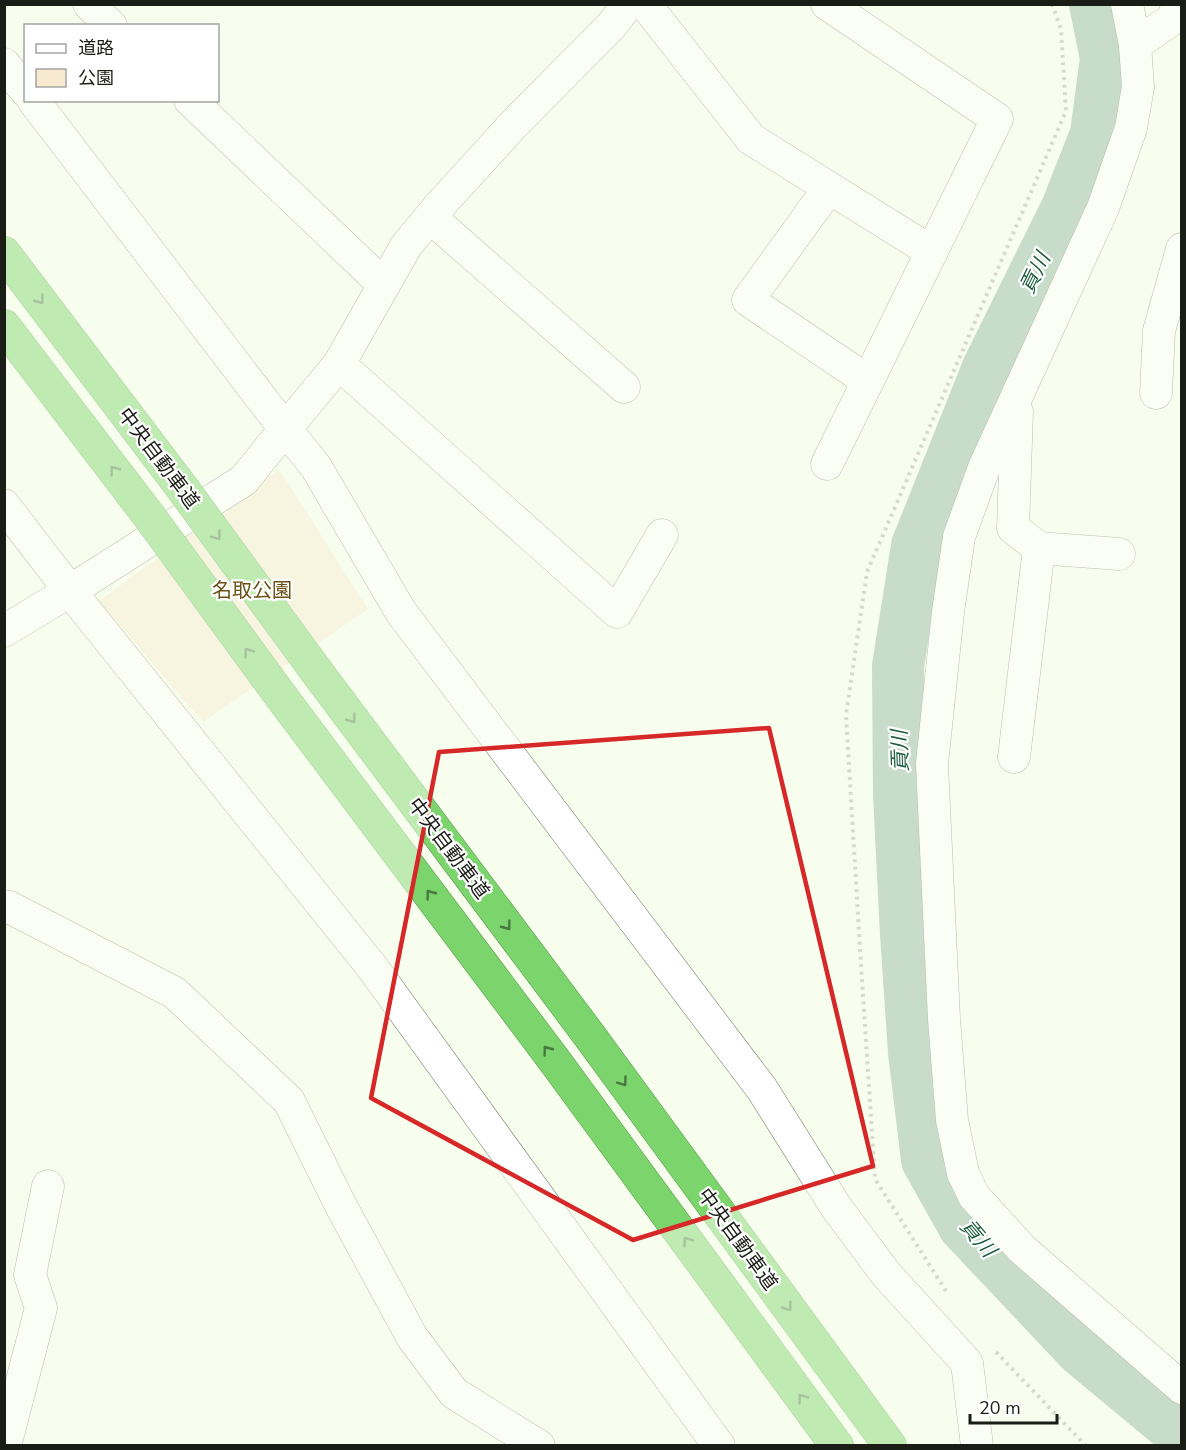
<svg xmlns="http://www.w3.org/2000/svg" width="1186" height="1450" viewBox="0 0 1186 1450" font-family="'Nunito Sans','Noto Sans JP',sans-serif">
	<rect width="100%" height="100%" fill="#f8feed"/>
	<polygon fill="#f7ead0" points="279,469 368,609 203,722 99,601"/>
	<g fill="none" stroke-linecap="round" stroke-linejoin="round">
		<polyline stroke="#8db39d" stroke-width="52" points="1095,4 1106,58 1096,134 1067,208 988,368 917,546 898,666 899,795 906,934 914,1052 927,1160 964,1226 1081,1350 1182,1434"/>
		<g stroke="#6e7264" stroke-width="33">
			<g id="minor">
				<polyline points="89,4 111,26"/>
				<polyline points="645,4 751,139 932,252"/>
				<polyline points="827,4 997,119 827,464"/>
				<polyline points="1127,4 1135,45 1138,87 1131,128 1103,208 984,468 959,537 948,612 932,764 944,1019 952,1120 963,1173 974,1196 1022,1249 1182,1388"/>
				<polyline points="1135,45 1171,20 1180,4"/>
				<polyline points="4,64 26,91"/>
				<polyline points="33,100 268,407 316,467 401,612 762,1089 836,1207 886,1274 967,1363 977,1446"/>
				<polyline points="190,100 384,285"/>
				<polyline points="829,188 748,300 868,381"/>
				<polyline points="430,217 624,387"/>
				<polyline points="339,364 617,612 662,535"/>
				<polyline points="1156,393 1159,331 1182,249"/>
				<polyline points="1017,412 1013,528 1039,548 1119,554"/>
				<polyline points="4,505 70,591 372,967 719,1446"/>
				<polyline points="4,631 70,591 244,480 268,450 339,364 406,246 441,204 513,125 612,25 628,4"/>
				<polyline points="1014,757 1039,548"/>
				<polyline points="4,906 9,907 175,993 289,1101 340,1204 412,1337 454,1393 539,1446"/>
				<polyline points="5,1446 41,1308 30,1275 48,1186"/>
			</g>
		</g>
		<g stroke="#59944e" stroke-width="34">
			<g id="motorway">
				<polyline points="4,253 183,489"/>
				<polyline points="4,326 149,516"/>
				<polyline points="317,672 589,1035 890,1446"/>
				<polyline points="283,699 557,1064 837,1446"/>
			</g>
		</g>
		<g stroke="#aeb3a6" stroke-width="4" stroke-dasharray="3 4.5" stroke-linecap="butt">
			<polyline points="946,1291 875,1179 860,949 846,715 867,572 1066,111 1061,29 1052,4"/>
			<polyline points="996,1352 1086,1446"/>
		</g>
		<use href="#minor" stroke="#fff" stroke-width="32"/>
		<use href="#motorway" stroke="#7bd56c" stroke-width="33"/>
		<g stroke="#59944e" stroke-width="34" stroke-linecap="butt">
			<g id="motorway-bridge">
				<polyline points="183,489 317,672"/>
				<polyline points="149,516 283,699"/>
			</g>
		</g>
		<use href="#motorway-bridge" stroke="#7bd56c" stroke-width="33"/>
	</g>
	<defs><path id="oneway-chevron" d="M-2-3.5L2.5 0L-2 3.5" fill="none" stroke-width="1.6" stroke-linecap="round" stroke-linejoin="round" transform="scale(1.5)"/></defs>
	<g stroke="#4a7841">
		<use href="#oneway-chevron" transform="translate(40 300) rotate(53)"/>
		<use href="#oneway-chevron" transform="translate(114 470) rotate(-127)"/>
		<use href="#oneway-chevron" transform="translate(217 536) rotate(54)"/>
		<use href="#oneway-chevron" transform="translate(248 652) rotate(-126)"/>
		<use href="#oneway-chevron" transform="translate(352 719) rotate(53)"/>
		<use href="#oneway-chevron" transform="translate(430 894) rotate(-127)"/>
		<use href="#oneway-chevron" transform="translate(507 926) rotate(53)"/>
		<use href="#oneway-chevron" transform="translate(547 1050) rotate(-127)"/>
		<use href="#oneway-chevron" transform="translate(623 1082) rotate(54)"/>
		<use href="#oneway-chevron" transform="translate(687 1241) rotate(-126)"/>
		<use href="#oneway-chevron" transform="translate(788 1307) rotate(54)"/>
		<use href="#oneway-chevron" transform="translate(802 1398) rotate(-126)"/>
	</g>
	<path d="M0 0H1186V1450H0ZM769,728L873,1166L633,1240L371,1098L439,752Z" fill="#f8feed" fill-opacity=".55" fill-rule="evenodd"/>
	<path fill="none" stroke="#d62828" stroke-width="4.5" stroke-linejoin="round" d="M769,728L873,1166L633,1240L371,1098L439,752Z"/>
	<g text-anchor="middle" stroke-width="4.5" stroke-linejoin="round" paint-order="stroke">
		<g font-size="20" fill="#1a1c16" stroke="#fff">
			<text transform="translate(159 458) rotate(53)" y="7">中央自動車道</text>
			<text transform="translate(449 848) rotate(53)" y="7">中央自動車道</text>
			<text transform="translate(738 1239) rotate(54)" y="7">中央自動車道</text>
		</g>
		<g font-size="20" fill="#6c5217" stroke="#fff">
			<text x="252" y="597">名取公園</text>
		</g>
		<g font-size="21" font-style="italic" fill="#1e5e41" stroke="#fff">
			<text transform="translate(1035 273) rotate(-64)" y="7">貢川</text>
			<text transform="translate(900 751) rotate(-92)" y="7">貢川</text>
			<text transform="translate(978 1238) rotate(50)" y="7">貢川</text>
		</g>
	</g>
	<rect width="1186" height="1450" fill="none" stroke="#1a1c16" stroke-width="12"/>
	<rect x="24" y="24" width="195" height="78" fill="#ffffff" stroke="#a3a4a2" stroke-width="1.5"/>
	<rect x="36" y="44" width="30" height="9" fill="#ffffff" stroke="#a3a4a2" stroke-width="1.5"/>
	<text x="78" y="54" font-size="18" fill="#1a1c16">道路</text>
	<rect x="36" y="69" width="30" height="18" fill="#f7ead0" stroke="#a3a4a2" stroke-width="1.5"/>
	<text x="78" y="84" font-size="18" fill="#1a1c16">公園</text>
	<path d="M970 1414v9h87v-9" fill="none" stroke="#1a1c16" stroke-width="3"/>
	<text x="979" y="1414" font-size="18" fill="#1a1c16" stroke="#ffffff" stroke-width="4.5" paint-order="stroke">20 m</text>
</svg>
